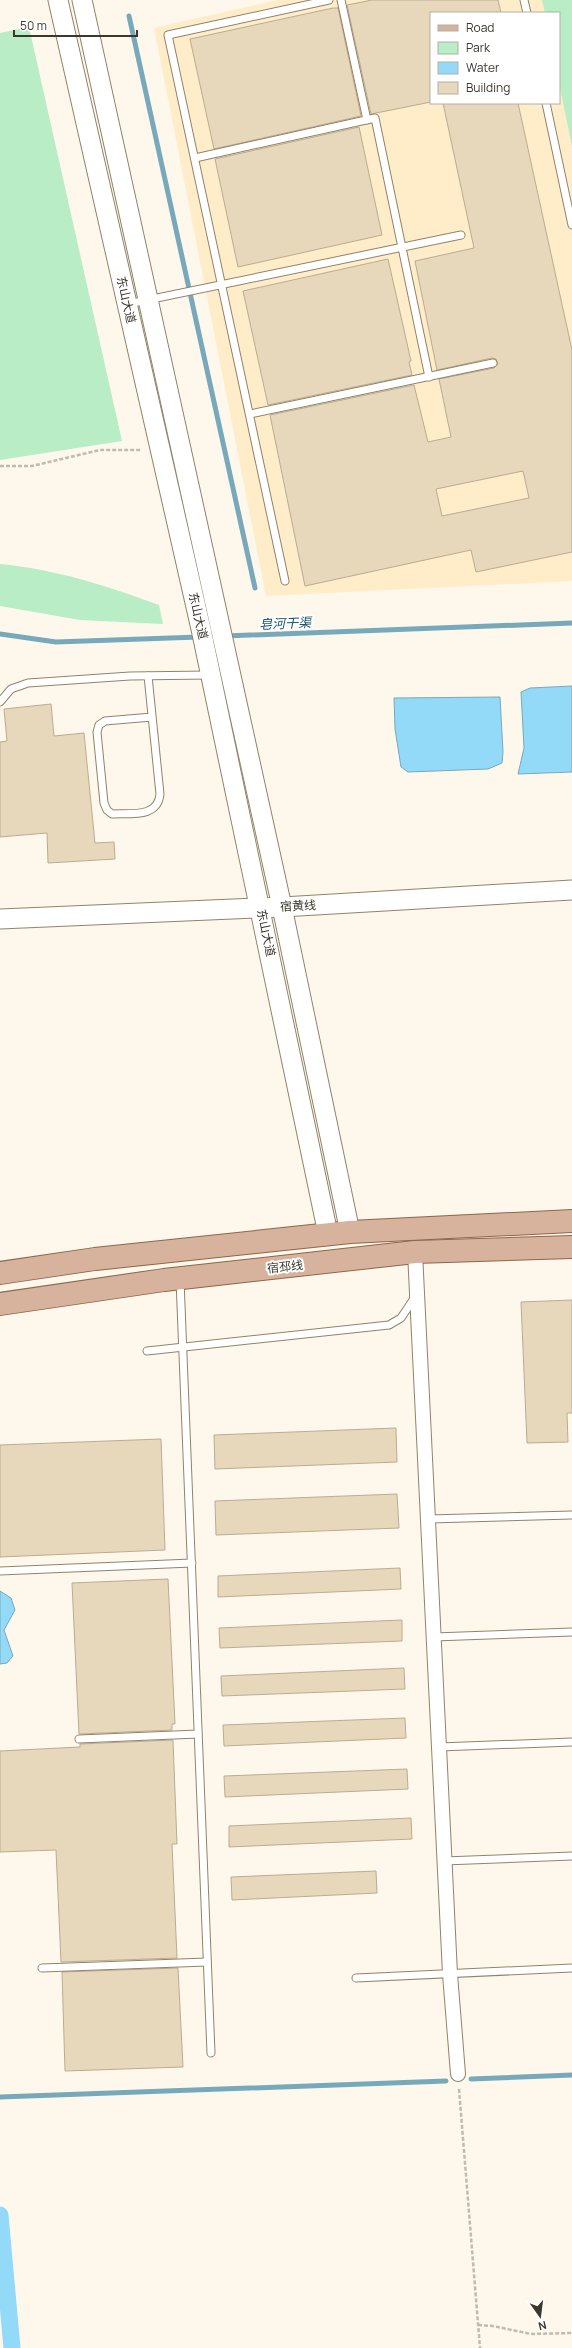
<svg xmlns="http://www.w3.org/2000/svg" width="572" height="2348" viewBox="0 0 572 2348" font-family="Manrope,'Noto Sans SC',sans-serif">
	<rect width="100%" height="100%" fill="#fef8ec"/>
	<path fill="#ffecc8" fill-rule="evenodd" d="M277,0H572V581L266,596L154,28ZM431,13H559V103H431Z"/>
	<g fill="#b8edc5">
		<polygon points="542,0 572,0 572,146 559,83 559,13 545,13"/>
		<polygon points="29,27 122,441 0,460 0,33"/>
		<path d="M0,564C55,569 107,586 159,605L163,624L80,620L0,606Z"/>
	</g>
	<g fill="#92daf7" stroke="#78a9ba">
		<polygon points="572,686 572,772 518,774 524,748 521,692 530,688"/>
		<polygon points="500,697 503,752 502,763 488,769 408,772 401,767 395,729 394,698"/>
		<polygon points="0,1591 11,1598 15,1610 4,1630 13,1656 7,1663 0,1664"/>
	</g>
	<g fill="none" stroke-linecap="round" stroke-linejoin="round">
		<g stroke="#78a9ba" stroke-width="5">
			<polyline points="129,16 255,588"/>
			<polyline points="0,634 56,642 199,637"/>
			<polyline points="225,636 572,623"/>
			<polyline points="471,2079 572,2075"/>
			<polyline points="0,2097 446,2081"/>
		</g>
		<polyline stroke="#92daf7" stroke-width="17" points="0,2215 12,2348"/>
	</g>
	<g fill="#e7d8bc" stroke="#baac91" fill-rule="evenodd">
		<polygon points="372,0 498,0 501,13 431,13 431,102 371,114 347,5"/>
		<polygon points="333,8 338,8 361,116 214,149 190,39"/>
		<path d="M443,103H518L572,350V552L476,572L471,550L305,586L270,415L414,385L428,442L451,437L439,379L494,368L498,364L496,359L492,358L437,370L415,261L474,248ZM523,471L529,498L442,516L436,489Z"/>
		<polygon points="359,127 382,235 238,267 215,159"/>
		<polygon points="388,259 411,361 409,362 412,375 268,405 243,291"/>
		<polygon points="51,704 54,736 84,733 95,843 114,842 115,859 48,863 47,833 0,837 0,742 7,741 4,709"/>
		<polygon points="572,1300 572,1413 567,1413 568,1442 527,1443 521,1302"/>
		<polygon points="396,1428 397,1462 215,1469 214,1435"/>
		<polygon points="161,1439 165,1550 0,1557 0,1445"/>
		<polygon points="397,1494 399,1528 216,1535 215,1501"/>
		<polygon points="400,1568 401,1589 218,1597 218,1576"/>
		<polygon points="168,1579 175,1724 172,1724 172,1730 79,1734 72,1583"/>
		<polygon points="402,1620 402,1641 220,1648 219,1628"/>
		<polygon points="404,1668 405,1689 222,1696 221,1676"/>
		<polygon points="405,1718 406,1738 224,1746 223,1725"/>
		<polygon points="173,1740 177,1844 172,1844 177,1958 61,1962 56,1850 0,1852 0,1751 80,1747 80,1744"/>
		<polygon points="407,1769 408,1789 225,1797 224,1776"/>
		<polygon points="411,1818 412,1839 229,1847 229,1826"/>
		<polygon points="376,1871 377,1893 232,1900 231,1877"/>
		<polygon points="178,1968 183,2067 65,2071 62,1972"/>
	</g>
	<g fill="none" stroke-linecap="round" stroke-linejoin="round">
		<g stroke="#918369" stroke-width="9">
			<g id="service">
				<polyline points="341,0 367,120"/>
				<polyline points="524,0 527,13"/>
				<polyline points="546,103 572,225"/>
				<polyline points="195,158 375,118 429,377"/>
				<polyline points="128,304 461,235"/>
				<polyline points="250,414 493,363"/>
				<polyline points="285,581 168,35 329,0"/>
				<path d="M148,676L160,794C158,818 131,813 112,814L107,810L104,803L97,732L99,725L105,721L152,717"/>
				<polyline points="0,702 11,689 28,683 130,676 209,675"/>
				<polyline points="180,1280 211,2053"/>
				<polyline points="147,1351 389,1325 401,1318 415,1297"/>
				<polyline points="429,1519 572,1515"/>
				<polyline points="0,1571 192,1563"/>
				<polyline points="434,1637 572,1632"/>
				<polyline points="79,1739 198,1734"/>
				<polyline points="439,1747 572,1742"/>
				<polyline points="444,1861 572,1856"/>
				<polyline points="42,1968 207,1962"/>
				<polyline points="356,1978 572,1968"/>
			</g>
		</g>
		<g stroke="#918369" stroke-width="16">
			<polyline id="minor" points="415,1252 450,1974 458,2074"/>
		</g>
		<g stroke="#918369" stroke-width="21">
			<g id="secondary">
				<polyline points="58,0 201,629 328,1234"/>
				<polyline points="82,0 282,907 350,1232"/>
				<polyline points="0,919 282,907 572,890"/>
			</g>
		</g>
		<g stroke="#8f654a" stroke-width="24">
			<g id="primary">
				<polyline points="0,1273 95,1259 350,1232 572,1221"/>
				<polyline points="0,1304 164,1280 415,1252 572,1247"/>
			</g>
		</g>
		<g stroke="#c0baaf" stroke-width="2.5" stroke-dasharray="4 2" stroke-linecap="butt">
			<polyline points="0,466 32,466 100,450 142,450"/>
			<polyline points="459,2089 480,2348"/>
			<polyline points="478,2325 493,2326 531,2334 572,2333"/>
		</g>
		<use href="#service" stroke="#fff" stroke-width="7"/>
		<use href="#minor" stroke="#fff" stroke-width="14"/>
		<use href="#secondary" stroke="#fff" stroke-width="19"/>
		<use href="#primary" stroke="#d7b29d" stroke-width="22"/>
	</g>
	<g text-anchor="middle" stroke-width="4" stroke-linejoin="round" paint-order="stroke">
		<g font-size="12" fill="#3c362b" stroke="#fff">
			<text transform="translate(126 300) rotate(77)" y="4">东山大道</text>
			<text transform="translate(198 616) rotate(77)" y="4">东山大道</text>
			<text transform="translate(298 906) rotate(-3)" y="4">宿黄线</text>
			<text transform="translate(266 933) rotate(78)" y="4">东山大道</text>
			<text transform="translate(285 1267) rotate(-6)" y="4">宿邳线</text>
		</g>
		<g font-size="13" font-style="italic" fill="#195468" stroke="#fff">
			<text transform="translate(285 623) rotate(-2)" y="5">皂河干渠</text>
		</g>
	</g>
	<rect x="430" y="12" width="130" height="92" fill="#ffffff" stroke="#b1afaa"/>
	<rect x="438" y="25" width="20" height="6" fill="#d7b29d" stroke="#b1afaa"/>
	<text x="466" y="32" font-size="12" fill="#3c362b">Road</text>
	<rect x="438" y="42" width="20" height="12" fill="#b8edc5" stroke="#b1afaa"/>
	<text x="466" y="52" font-size="12" fill="#3c362b">Park</text>
	<rect x="438" y="62" width="20" height="12" fill="#92daf7" stroke="#b1afaa"/>
	<text x="466" y="72" font-size="12" fill="#3c362b">Water</text>
	<rect x="438" y="82" width="20" height="12" fill="#e7d8bc" stroke="#b1afaa"/>
	<text x="466" y="92" font-size="12" fill="#3c362b">Building</text>
	<g transform="translate(540 2316) rotate(166)" stroke="#ffffff" stroke-width="3" paint-order="stroke">
	<path d="M0-3L7 15L0 10L-7 15Z" fill="#3c362b"/>
	<text y="-6" font-size="11" font-weight="bold" text-anchor="middle" fill="#3c362b">N</text>
	</g>
	<path d="M14 30v6h123v-6" fill="none" stroke="#3c362b" stroke-width="2"/>
	<text x="20" y="30" font-size="12" fill="#3c362b" stroke="#ffffff" stroke-width="3" paint-order="stroke">50 m</text>
</svg>
